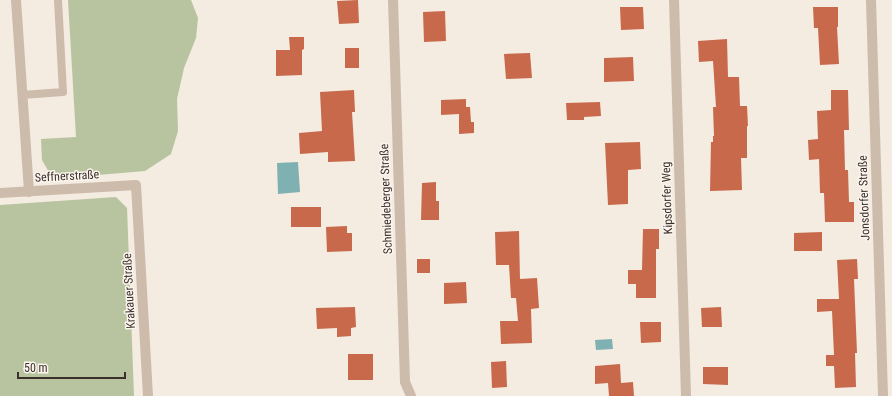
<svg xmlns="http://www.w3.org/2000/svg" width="892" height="396" viewBox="0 0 892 396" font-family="'Roboto Condensed',sans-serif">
	<rect width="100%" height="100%" fill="#f4ebe1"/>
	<g fill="#b8c4a0">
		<polygon points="68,0 191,0 198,18 196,38 184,68 177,99 178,131 171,154 145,171 74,177 50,174 42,160 41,139 76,137"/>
		<polygon points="116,197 127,208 134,396 0,396 0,205"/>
	</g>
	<g fill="#7fb0b2">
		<polygon points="298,162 300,192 278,194 277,163"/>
		<polygon points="612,339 613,349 596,350 595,340"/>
	</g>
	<g fill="#c8694b">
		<polygon points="358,0 359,23 339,24 337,1"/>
		<polygon points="620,7 643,7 644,29 621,30"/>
		<polygon points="813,7 838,7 838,27 837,27 839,64 820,65 818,28 814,28"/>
		<polygon points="445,11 446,41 424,42 423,12"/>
		<polygon points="289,37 304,37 304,49 302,50 302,75 276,76 276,50 290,50"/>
		<polygon points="727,39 728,77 739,77 740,106 747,106 748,126 747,126 747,158 741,158 742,190 710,191 711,142 713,142 713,136 714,136 713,107 716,107 713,61 699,62 698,41"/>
		<rect x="345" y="48" width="14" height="20"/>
		<polygon points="530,53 532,78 506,79 504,54"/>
		<polygon points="633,57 634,81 604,82 604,58"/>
		<polygon points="354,90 355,112 352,112 355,161 328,162 328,152 300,154 299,133 322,131 320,92"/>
		<polygon points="831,90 848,90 849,130 844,130 845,170 848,170 849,202 854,202 854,222 825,222 824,193 820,193 819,159 809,160 808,140 818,139 817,111 831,110"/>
		<polygon points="466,99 466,107 470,107 471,122 474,122 474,133 459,134 459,114 441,115 441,100"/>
		<polygon points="600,102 601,116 584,117 584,120 567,120 566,103"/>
		<polygon points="640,142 641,169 628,170 628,204 608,205 605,143"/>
		<polygon points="436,182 436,201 439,201 439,220 421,220 422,183"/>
		<rect x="291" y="207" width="30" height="20"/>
		<polygon points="347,226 347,233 352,233 352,251 327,252 326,227"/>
		<polygon points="643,229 659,229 659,249 656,249 656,298 636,298 636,284 628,284 628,270 642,270"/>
		<polygon points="519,231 520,279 537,278 539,308 531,309 532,343 501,344 500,321 518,321 516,298 511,298 509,265 496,265 495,232"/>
		<polygon points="822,232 822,251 794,251 794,233"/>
		<rect x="417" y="259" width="13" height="14"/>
		<polygon points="857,259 858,279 854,279 857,353 855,353 856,387 835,388 834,366 826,366 826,355 834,355 832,311 817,312 817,299 839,299 837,260"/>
		<polygon points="466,282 467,303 444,304 444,283"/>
		<polygon points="355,307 356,327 351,328 351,336 337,337 337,328 317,329 316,308"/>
		<polygon points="721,307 722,327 702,327 701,308"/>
		<polygon points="640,322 661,322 661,342 641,343"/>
		<rect x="348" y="354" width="25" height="26"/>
		<polygon points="506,361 507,387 492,388 491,362"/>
		<polygon points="620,364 621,383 633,382 634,396 609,396 608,383 595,384 595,366"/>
		<polygon points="703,367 728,367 728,385 703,384"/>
	</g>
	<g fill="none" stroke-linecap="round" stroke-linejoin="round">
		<polyline stroke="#cdbbac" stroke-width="8" points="22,95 63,92 58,0"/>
		<g stroke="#cdbbac" stroke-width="10">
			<polyline points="16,0 29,192"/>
			<polyline points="393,0 405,382 411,396"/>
			<polyline points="674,0 686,396"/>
			<polyline points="871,0 883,396"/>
			<polyline points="0,193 136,185 148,396"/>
		</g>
	</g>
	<g text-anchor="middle" stroke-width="3" stroke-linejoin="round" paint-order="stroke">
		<g font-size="12" fill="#3b302b" stroke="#fbf5ee">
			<text transform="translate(67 176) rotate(-3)" y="4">Seffnerstraße</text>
			<text transform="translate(667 198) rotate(-92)" y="4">Kipsdorfer Weg</text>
			<text transform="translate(864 198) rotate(-92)" y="4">Jonsdorfer Straße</text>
			<text transform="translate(386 199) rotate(-92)" y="4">Schmiedeberger Straße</text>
			<text transform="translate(129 291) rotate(-93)" y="4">Krakauer Straße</text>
		</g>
	</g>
	<path d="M18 372v6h107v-6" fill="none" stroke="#3b302b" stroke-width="2"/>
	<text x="24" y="372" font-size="12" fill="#3b302b" stroke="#fbf5ee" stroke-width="3" paint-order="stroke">50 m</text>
</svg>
